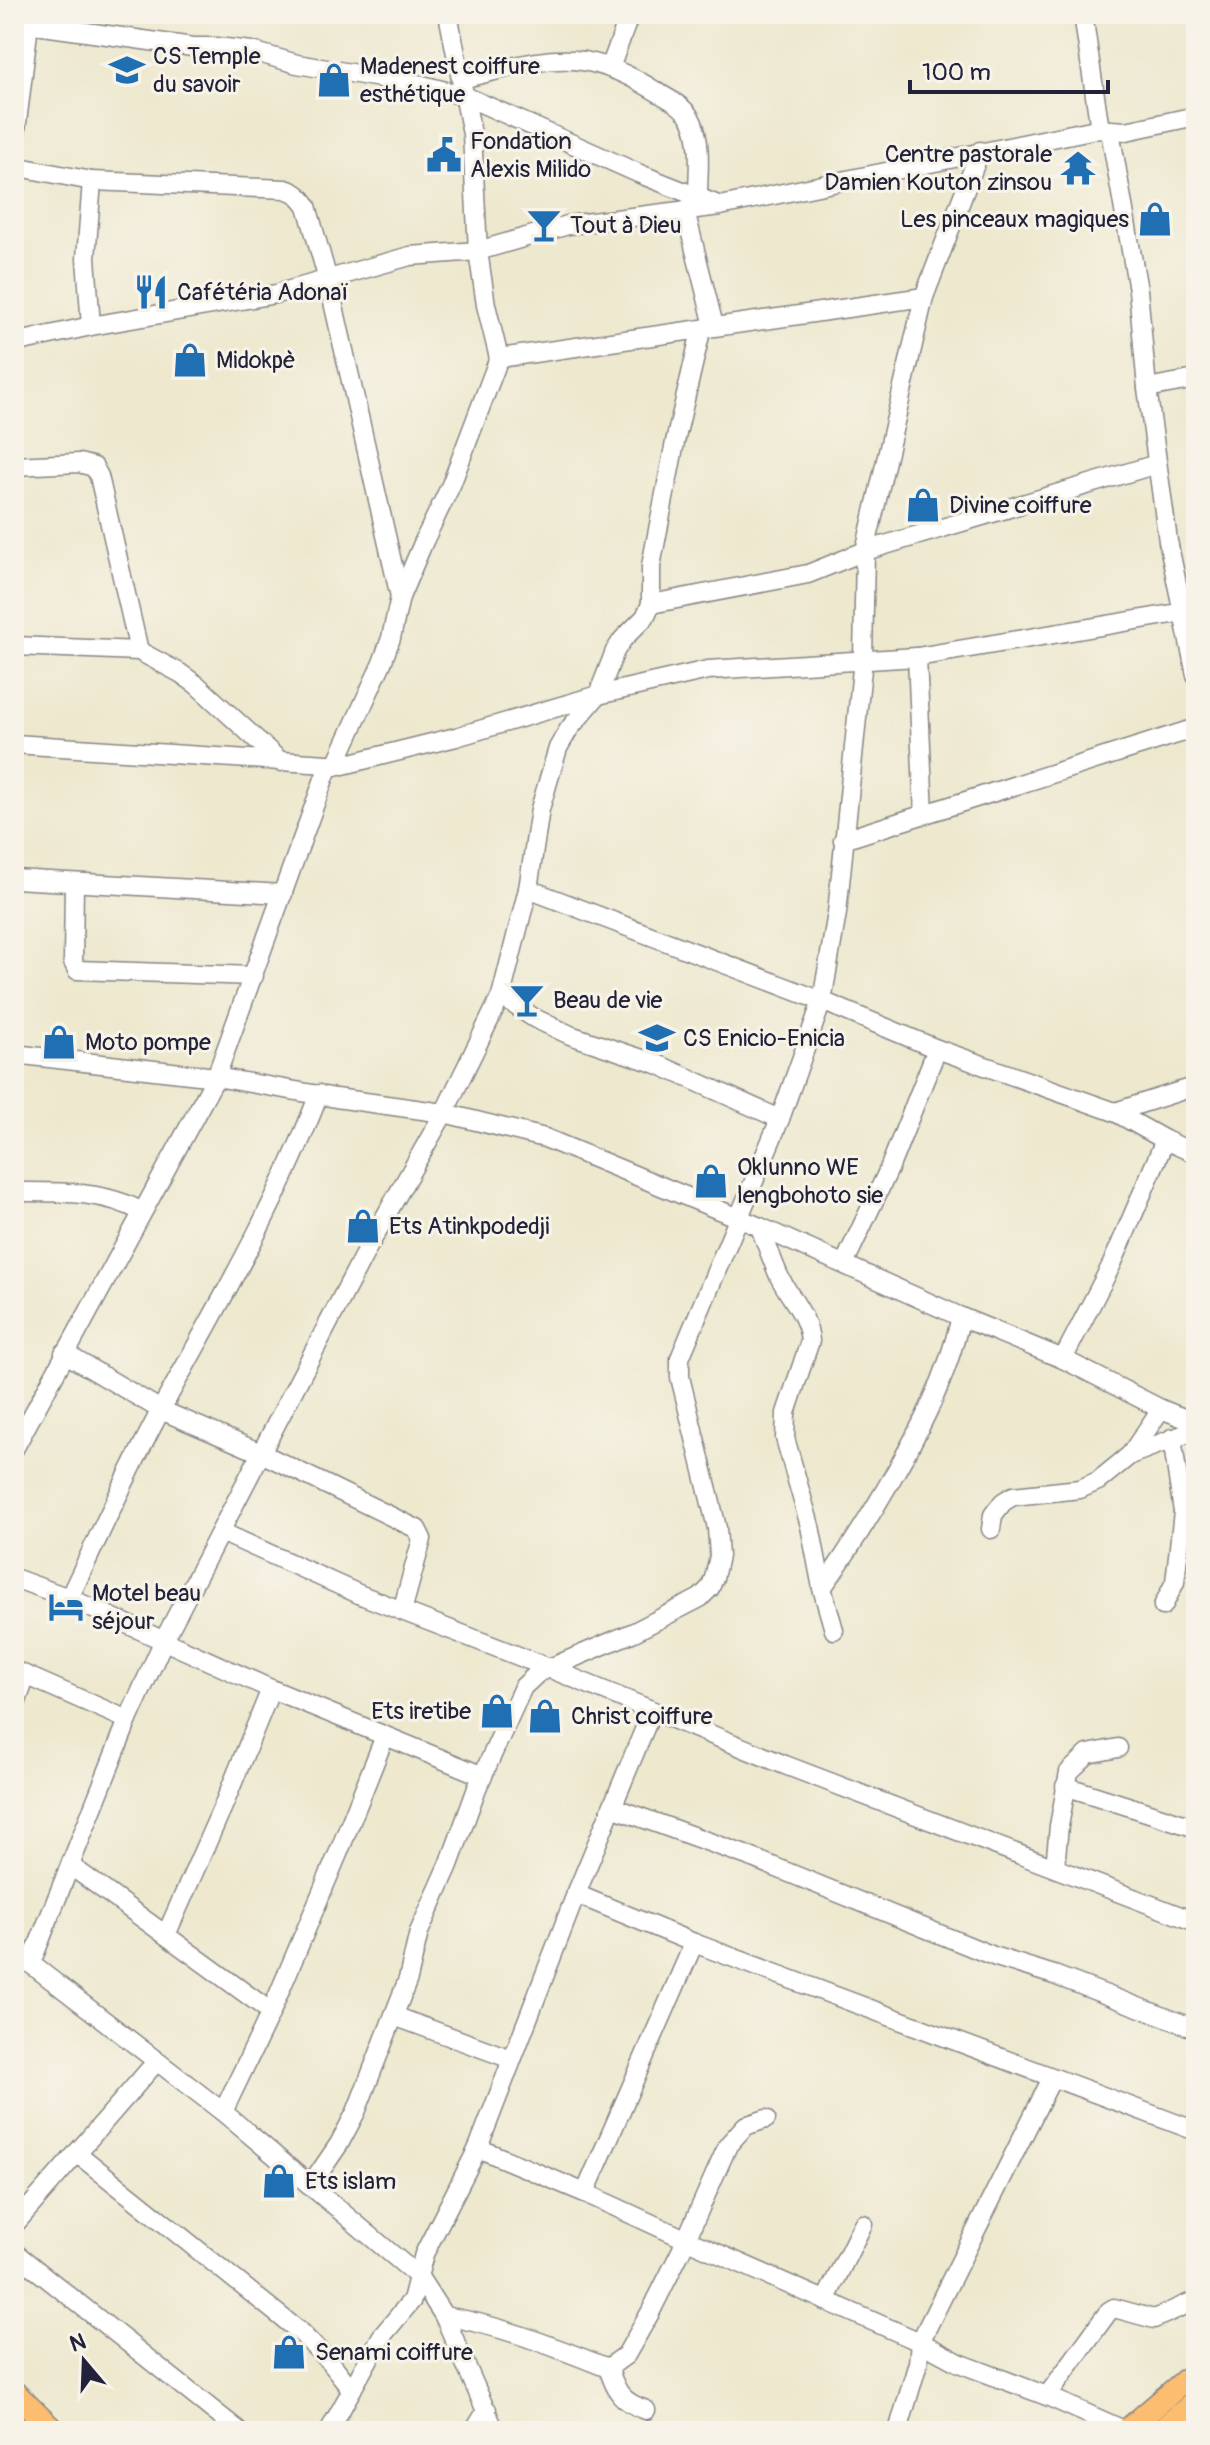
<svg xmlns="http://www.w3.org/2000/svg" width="1210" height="2445" viewBox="0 0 1210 2445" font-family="Pangolin,sans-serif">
	<rect width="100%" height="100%" fill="#f7f3e8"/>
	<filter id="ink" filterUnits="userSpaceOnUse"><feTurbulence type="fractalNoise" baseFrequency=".0125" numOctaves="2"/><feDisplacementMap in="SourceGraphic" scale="16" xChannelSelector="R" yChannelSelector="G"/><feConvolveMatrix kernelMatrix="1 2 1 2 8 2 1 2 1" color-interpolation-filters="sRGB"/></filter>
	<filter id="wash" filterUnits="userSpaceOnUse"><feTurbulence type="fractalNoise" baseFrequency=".006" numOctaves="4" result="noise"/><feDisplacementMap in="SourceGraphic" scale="32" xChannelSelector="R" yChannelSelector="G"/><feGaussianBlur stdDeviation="1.8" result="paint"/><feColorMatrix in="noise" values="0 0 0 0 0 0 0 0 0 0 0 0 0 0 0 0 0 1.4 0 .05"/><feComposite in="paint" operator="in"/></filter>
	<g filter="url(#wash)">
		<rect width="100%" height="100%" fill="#ede8ce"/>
	</g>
	<g filter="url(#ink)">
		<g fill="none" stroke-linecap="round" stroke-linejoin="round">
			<g stroke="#888584" stroke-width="21">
				<g id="minor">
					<polyline points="1083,14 1099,123 1096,129"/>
					<polyline points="14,25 29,24 193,47 217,47 252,51 297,64 422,85 465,96 640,174 718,205"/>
					<polyline points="610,68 630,14"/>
					<path d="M461,79C499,71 543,55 583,61C609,65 635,78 657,92C671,100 687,108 693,123C702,145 698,174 698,197"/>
					<polyline points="1110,131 1138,290 1147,388 1168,541 1196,675"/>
					<polyline points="14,147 29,24 28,14"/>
					<path d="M14,166L92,181L285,189C296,192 301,197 307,206L328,280L400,597"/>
					<polyline points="685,210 714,326"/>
					<polyline points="91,326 86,258 92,181"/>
					<polyline points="14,343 91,326 276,294 410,256 478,251 568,225 720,206 1096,129 1126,131 1196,116"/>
					<polyline points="499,358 924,297"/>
					<polyline points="1147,388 1196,379"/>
					<polyline points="14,466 79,463 94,467 99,476 139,651"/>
					<polyline points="651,604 808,574 865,551 1157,464"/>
					<polyline points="14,646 139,651 180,673 197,685 281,762"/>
					<polyline points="917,657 924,815"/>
					<polyline points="14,744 343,765 456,737 598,695 708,670 917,657 1196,610"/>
					<polyline points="335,766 382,663 391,638 400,597 424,541 451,485 499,358 486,305 478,251 472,134 448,14"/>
					<polyline points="843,840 1196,728"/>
					<polyline points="14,879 283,894"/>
					<polyline points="74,883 73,962 77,970 254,976"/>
					<polyline points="528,889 822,1001 937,1049 1115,1112 1165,1140 1196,1154"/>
					<polyline points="501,996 534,1018 570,1035 657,1064 780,1119"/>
					<polyline points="14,1054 216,1077 336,1098 444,1113 545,1138 760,1227 961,1317 1063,1359 1161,1409 1196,1423"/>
					<polyline points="1115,1112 1196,1086"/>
					<path d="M14,1192C56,1192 105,1190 142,1212"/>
					<path d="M760,1227C766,1243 772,1260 779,1276C790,1299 808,1315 810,1341L786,1413L785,1438L810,1526L822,1588L834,1630"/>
					<polyline points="844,1264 889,1169 937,1049"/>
					<polyline points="64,1353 161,1410 263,1454 417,1529 422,1539 402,1611"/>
					<polyline points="1063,1359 1112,1264 1165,1140"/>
					<polyline points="1172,1438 1183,1512"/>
					<polyline points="14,1449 216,1077 329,765"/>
					<polyline points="1130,1455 1161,1409"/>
					<polyline points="991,1529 993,1515 1003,1502 1013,1496 1080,1489 1098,1481 1130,1455 1196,1430"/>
					<polyline points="221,1532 361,1595 539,1664 785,1765 1196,1922"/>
					<polyline points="14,1578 69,1598 271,1689 483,1776"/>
					<path d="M822,1588C848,1552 869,1518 891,1480C923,1424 946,1380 961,1317"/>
					<path d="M69,1598C100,1534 129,1469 163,1406C219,1304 278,1203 319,1094"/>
					<polyline points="1163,1606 1175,1582 1183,1512 1196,1523"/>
					<polyline points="14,1670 128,1720"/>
					<polyline points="14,1709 26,1676"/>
					<polyline points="1065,1786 1196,1828"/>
					<polyline points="612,1807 745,1855 996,1957 1054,1975 1196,2029"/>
					<polyline points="71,1866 271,2012 340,1849 385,1736"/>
					<polyline points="1055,1867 1059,1826 1069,1772 1088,1754 1118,1748"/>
					<polyline points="576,1894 694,1943 1196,2131"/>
					<polyline points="166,1935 224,1804 271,1689"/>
					<polyline points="14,1951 223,2112 419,2277 444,2316 495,2431"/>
					<polyline points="31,1963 128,1720 164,1640 368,1247 444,1113 501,996 528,889 540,809 558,748 569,729 598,695 615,651 623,639 645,617 651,604 651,566 675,442 701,331"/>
					<polyline points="394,2016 511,2059"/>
					<polyline points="223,2112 271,2012"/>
					<polyline points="478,2148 585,2193 685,2239 920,2342 959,2363 1047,2396 1126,2431"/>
					<polyline points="78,2154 299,2331 331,2363 352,2390"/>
					<polyline points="311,2185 339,2144 356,2112 408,1979 419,1932 449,1865 477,1788 523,1687 538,1673 634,1632 700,1598 710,1588 714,1578 719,1556 717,1528 680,1377 680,1358 780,1119 822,1001 837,913 863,659 865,551 924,297 980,151"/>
					<polyline points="585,2193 694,1943"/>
					<polyline points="14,2225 156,2062"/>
					<polyline points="14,2252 239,2431"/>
					<polyline points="825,2301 863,2224"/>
					<path d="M444,2316C501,2325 554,2347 608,2368C617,2392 620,2401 646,2410"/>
					<polyline points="608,2368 626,2355 650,2313 681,2251 728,2145 745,2126 766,2119"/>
					<polyline points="1047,2396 1109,2311 1114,2308 1154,2319 1196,2300"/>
					<polyline points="329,2431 381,2337 412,2300 424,2254 478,2148 576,1894 652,1711"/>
					<polyline points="474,2431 487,2410"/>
					<polyline points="898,2431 918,2363 920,2342 1052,2078"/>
				</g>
			</g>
			<g stroke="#888584" stroke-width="25">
				<g id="major">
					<polyline points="14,2392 54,2431"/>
					<polyline points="14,2428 17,2431"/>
					<polyline points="1126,2431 1196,2371"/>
					<polyline points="1160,2431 1196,2401"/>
				</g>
			</g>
			<use href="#minor" stroke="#fff" stroke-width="18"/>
			<use href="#major" stroke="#fcbd6f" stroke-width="22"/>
		</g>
	</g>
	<defs>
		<g id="school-bare" transform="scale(2.76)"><path d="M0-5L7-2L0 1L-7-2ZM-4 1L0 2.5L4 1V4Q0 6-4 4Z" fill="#1f6fb2" stroke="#f7f3e8" stroke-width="2.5" paint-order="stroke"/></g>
		<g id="shop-bare" transform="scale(2.76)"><path d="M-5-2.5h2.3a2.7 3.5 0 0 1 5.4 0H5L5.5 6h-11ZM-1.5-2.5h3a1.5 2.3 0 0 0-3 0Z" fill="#1f6fb2" stroke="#f7f3e8" stroke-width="2.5" paint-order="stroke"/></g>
		<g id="civic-bare" transform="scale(2.76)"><path d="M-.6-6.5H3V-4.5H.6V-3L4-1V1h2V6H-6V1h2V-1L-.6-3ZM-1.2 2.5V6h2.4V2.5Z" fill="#1f6fb2" stroke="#f7f3e8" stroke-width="2.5" paint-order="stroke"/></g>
		<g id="temple-bare" transform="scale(2.76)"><path d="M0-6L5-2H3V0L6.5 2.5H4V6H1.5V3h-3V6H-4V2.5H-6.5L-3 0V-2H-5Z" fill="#1f6fb2" stroke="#f7f3e8" stroke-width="2.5" paint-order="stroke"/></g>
		<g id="bar-bare" transform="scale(2.76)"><path d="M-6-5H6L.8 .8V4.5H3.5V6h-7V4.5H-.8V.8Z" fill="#1f6fb2" stroke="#f7f3e8" stroke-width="2.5" paint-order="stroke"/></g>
		<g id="restaurant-bare" transform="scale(2.76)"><path d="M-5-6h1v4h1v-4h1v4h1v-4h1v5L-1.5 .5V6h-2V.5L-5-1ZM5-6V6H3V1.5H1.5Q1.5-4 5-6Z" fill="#1f6fb2" stroke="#f7f3e8" stroke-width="2.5" paint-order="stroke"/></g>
		<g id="hotel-bare" transform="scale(2.76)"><path d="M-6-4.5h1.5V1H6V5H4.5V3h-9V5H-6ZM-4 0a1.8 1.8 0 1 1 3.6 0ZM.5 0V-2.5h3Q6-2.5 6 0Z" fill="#1f6fb2" stroke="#f7f3e8" stroke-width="2.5" paint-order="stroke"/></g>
	</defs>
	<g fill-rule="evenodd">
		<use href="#school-bare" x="127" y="70"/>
		<use href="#shop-bare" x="334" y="80"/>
		<use href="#civic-bare" x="444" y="155"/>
		<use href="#temple-bare" x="1078" y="168"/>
		<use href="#shop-bare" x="1155" y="219"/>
		<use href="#bar-bare" x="544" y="225"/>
		<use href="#restaurant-bare" x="151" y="292"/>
		<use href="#shop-bare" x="190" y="360"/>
		<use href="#shop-bare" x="923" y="505"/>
		<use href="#bar-bare" x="527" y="1000"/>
		<use href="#school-bare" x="657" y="1038"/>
		<use href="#shop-bare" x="59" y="1042"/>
		<use href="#shop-bare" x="711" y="1181"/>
		<use href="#shop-bare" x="363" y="1226"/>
		<use href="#hotel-bare" x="66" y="1607"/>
		<use href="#shop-bare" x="497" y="1711"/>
		<use href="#shop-bare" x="545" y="1716"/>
		<use href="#shop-bare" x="279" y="2181"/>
		<use href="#shop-bare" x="289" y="2352"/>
	</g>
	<g text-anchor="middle" stroke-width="6" stroke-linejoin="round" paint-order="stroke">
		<g font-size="24" fill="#22223b" stroke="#f7f3e8" text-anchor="start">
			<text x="153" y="64">CS Temple<tspan x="153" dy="28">du savoir</tspan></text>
			<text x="360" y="74">Madenest coiffure<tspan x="360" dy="28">esthétique</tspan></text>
			<text x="470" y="149">Fondation<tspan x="470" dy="28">Alexis Milido</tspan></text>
			<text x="1052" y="162" text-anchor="end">Centre pastorale<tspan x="1052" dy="28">Damien Kouton zinsou</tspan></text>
			<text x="1129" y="227" text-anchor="end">Les pinceaux magiques</text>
			<text x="570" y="233">Tout à Dieu</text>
			<text x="177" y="300">Cafétéria Adonaï</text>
			<text x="216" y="368">Midokpè</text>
			<text x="949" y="513">Divine coiffure</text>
			<text x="553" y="1008">Beau de vie</text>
			<text x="683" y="1046">CS Enicio-Enicia</text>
			<text x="85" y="1050">Moto pompe</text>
			<text x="737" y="1175">Oklunno WE<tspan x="737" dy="28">lengbohoto sie</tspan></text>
			<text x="389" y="1234">Ets Atinkpodedji</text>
			<text x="92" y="1601">Motel beau<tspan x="92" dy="28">séjour</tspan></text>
			<text x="471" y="1719" text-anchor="end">Ets iretibe</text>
			<text x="571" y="1724">Christ coiffure</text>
			<text x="305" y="2189">Ets islam</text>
			<text x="315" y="2360">Senami coiffure</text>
		</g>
	</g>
	<rect width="1210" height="2445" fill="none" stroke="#f7f3e8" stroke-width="48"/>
	<g transform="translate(84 2361) rotate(341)" stroke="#f7f3e8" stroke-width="6" paint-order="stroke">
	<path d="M0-6L14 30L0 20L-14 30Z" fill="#22223b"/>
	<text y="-12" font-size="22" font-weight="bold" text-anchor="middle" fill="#22223b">N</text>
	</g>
	<path d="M910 80v12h198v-12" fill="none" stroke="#22223b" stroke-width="4"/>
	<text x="922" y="80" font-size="24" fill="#22223b" stroke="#f7f3e8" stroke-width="6" paint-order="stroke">100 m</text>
</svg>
